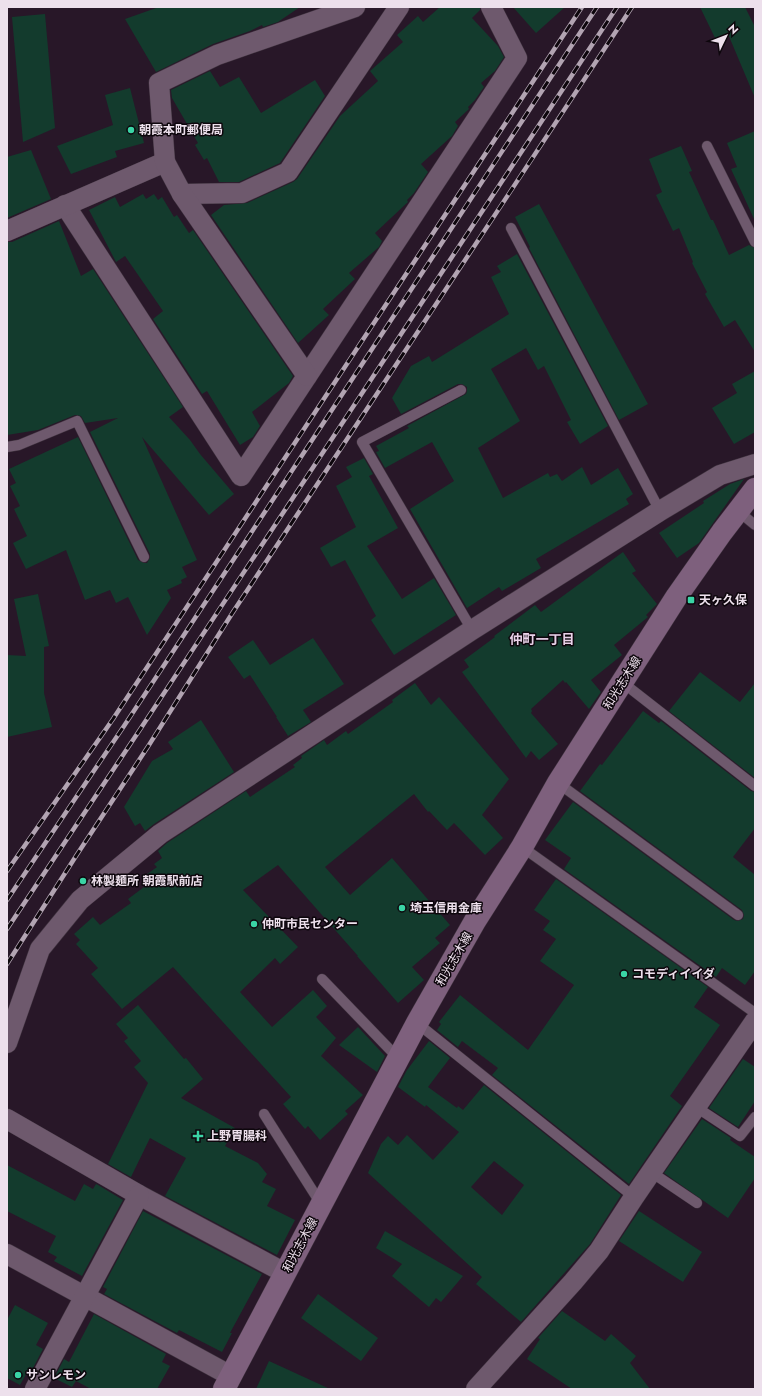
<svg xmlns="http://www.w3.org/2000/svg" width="762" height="1396" viewBox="0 0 762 1396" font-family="Jost,'Noto Sans JP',sans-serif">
	<rect width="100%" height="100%" fill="#281728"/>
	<g fill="#133b2d" fill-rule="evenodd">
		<polygon points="159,7 300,7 278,22 263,27 262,25 250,31 213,44 156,72 125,19"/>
		<polygon points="440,7 480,7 480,10 472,18 498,46 504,57 495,71 481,83 484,87 475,100 468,107 469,109 455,122 458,126 452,136 421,164 428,172 414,193 407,200 408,202 375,233 382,241 379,247 349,273 355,279 323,309 329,315 298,343 211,215 224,205 247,203 293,182 297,179 340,116 378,81 370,71 403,42 397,35 418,16 423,22"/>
		<polygon points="513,7 565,7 536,33"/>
		<polygon points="700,7 745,7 755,27 755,98 728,34 716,40"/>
		<polygon points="45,14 55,128 23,142 12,17"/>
		<polygon points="210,71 220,87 239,77 261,113 315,80 325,96 280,163 239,182 219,182 207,158 204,160 195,145 198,143 172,98 171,90"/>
		<polygon points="130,88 144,143 115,151 117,157 71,174 57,146 113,125 105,95"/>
		<polygon points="755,131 755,221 731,169 737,167 727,143"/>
		<polygon points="681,146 692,171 689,172 711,220 713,220 729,255 749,245 755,248 755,352 735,320 724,327 705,294 707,292 692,263 693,262 679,228 673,231 656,195 662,192 649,159"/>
		<polygon points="31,150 51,199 7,218 7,157"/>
		<polygon points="143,194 146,199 154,194 158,200 162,197 174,217 177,215 189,233 193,230 293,376 289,383 252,412 260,426 253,437 240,445 207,391 202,394 153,319 163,311 125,256 116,262 89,210 115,197 120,207"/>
		<polygon points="539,204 648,404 619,420 529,248 530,247 515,217"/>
		<polygon points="59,221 81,276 93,269 183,407 169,417 190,440 200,454 234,494 209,515 142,437 197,560 182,567 187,577 181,580 182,583 167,590 171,598 147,635 128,597 116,603 110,590 85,600 66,550 26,569 13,543 27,536 14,509 20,506 10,486 16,483 9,469 78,437 138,560 144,563 147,563 150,558 150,554 90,432 118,418 85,423 81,416 75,415 38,430 7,435 7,242 12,242"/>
		<polygon points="517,254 608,426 580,444 567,422 571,420 544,366 538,370 526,348 491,369 520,421 478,448 503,498 548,473 550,477 557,474 562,481 582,467 591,485 618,468 633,494 626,499 629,504 536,559 541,568 502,591 499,587 467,608 410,509 454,481 432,442 385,468 376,452 379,451 376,446 409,428 407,426 466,394 467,391 467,387 462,384 458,384 401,414 392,398 411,366 429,356 432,362 509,314 491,277 501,272 497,266"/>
		<polygon points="755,371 755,432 734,444 712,408 737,393 732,384"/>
		<polygon points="364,458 373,474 369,476 398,528 367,546 402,599 434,578 456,615 394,655 371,620 376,616 345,560 331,567 320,548 356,527 336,486 352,477 346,467"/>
		<polygon points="744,479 699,543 677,558 659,533 704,503 703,501 730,484"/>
		<polygon points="623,552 636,571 632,573 657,604 646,615 648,617 614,645 622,655 591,680 601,692 589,709 566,682 565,683 563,680 531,709 532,711 531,713 558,744 539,760 531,751 526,758 462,672 469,667 464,660 495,637 494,636 535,605 541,612"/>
		<polygon points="38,594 49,646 44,647 44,693 52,727 7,737 7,655 26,656 14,599"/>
		<polygon points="313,638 344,684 303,710 311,722 288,736 276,717 277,717 250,675 244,679 228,657 253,640 270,665"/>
		<polygon points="700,672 740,702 755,683 755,778 669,711"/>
		<polygon points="415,683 431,705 439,697 509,779 482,815 503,838 485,855 454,823 447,830 429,811 428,812 414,794 325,867 350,895 392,858 450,925 435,938 440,943 412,967 424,980 398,1003 357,956 358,956 278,865 243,890 298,947 280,964 275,958 240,992 272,1027 313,990 327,1006 316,1017 336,1038 321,1056 363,1095 345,1111 348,1114 320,1140 308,1126 305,1129 283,1104 291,1097 173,967 122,1009 91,974 98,968 76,944 80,940 74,934 93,917 100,925 131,903 128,899 148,884 143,877 157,867 154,864 162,858 158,851 167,843 246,791 250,797 295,767 293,765 302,758 301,756 324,740 327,745 346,731 348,734 393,702 392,700"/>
		<polygon points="643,711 659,723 661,721 751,791 755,792 755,828 733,857 755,875 755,971 745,985 722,968 716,977 564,869 571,858 545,840 573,802 734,920 738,921 743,919 744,915 742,910 580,791 600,764 602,765"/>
		<polygon points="201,720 234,772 154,824 145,831 140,823 135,826 124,807 152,761 173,749 168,742"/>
		<polygon points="556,879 708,987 694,1007 720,1025 670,1096 682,1106 629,1184 492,1075 498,1068 462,1041 458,1047 437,1030 441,1024 439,1022 460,995 528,1050 574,985 540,961 556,939 543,930 550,921 534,910"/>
		<polygon points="138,1005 184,1059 186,1058 203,1079 181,1098 235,1128 225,1146 258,1163 267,1174 262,1182 276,1189 267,1206 295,1220 277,1255 165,1196 186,1158 150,1138 131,1177 108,1164 148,1083 134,1067 141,1061 124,1041 128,1038 116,1024"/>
		<polygon points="358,1027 385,1056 377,1072 339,1045"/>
		<path d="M429,1041L450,1058L428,1087L457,1108L458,1106L463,1110L484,1085L621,1195L590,1244L521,1322L476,1284L482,1277L368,1173L381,1144L388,1136L398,1145L407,1135L433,1160L459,1132L426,1105L425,1107L398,1087L407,1070ZM494,1161L524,1185L502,1215L471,1187Z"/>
		<polygon points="743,1059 755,1067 755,1101 738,1127 709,1108"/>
		<polygon points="702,1119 731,1138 730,1140 755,1157 755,1178 728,1218 664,1173"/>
		<polygon points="7,1165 75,1201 84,1184 93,1189 96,1184 98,1185 123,1200 82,1276 54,1261 57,1257 48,1252 56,1236 7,1211"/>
		<polygon points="143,1211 262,1274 230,1333 232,1333 222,1352 179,1330 177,1333 104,1294 107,1289 103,1287"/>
		<polygon points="639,1211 702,1252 683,1282 619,1241"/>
		<polygon points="385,1231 463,1276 441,1302 436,1298 429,1307 392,1276 402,1264 376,1248"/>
		<polygon points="318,1294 378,1338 361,1361 301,1318"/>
		<polygon points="15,1305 48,1323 36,1345 43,1349 33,1368 30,1367 20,1385 7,1378 7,1320"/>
		<polygon points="562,1311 605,1341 611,1334 636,1356 630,1363 650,1389 572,1389 527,1359 540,1339 538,1338"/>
		<polygon points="94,1314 166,1354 162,1362 170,1366 157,1389 91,1389 76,1381 72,1387 54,1378 64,1359 69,1362"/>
		<polygon points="269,1361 330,1389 256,1389"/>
	</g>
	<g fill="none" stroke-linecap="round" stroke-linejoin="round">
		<g stroke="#413440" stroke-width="11">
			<g id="service">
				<polyline points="707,146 755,242"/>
				<polyline points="511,228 660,511"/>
				<polyline points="461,390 362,442 472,630"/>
				<polyline points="7,447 19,445 77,421 144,557"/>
				<polyline points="738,511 755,525"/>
				<polyline points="622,682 755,786"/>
				<polyline points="558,783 738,915"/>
				<polyline points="522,847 755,1013"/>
				<polyline points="322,979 399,1059"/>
				<polyline points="417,1023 634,1197"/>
				<polyline points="696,1107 740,1136 755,1117"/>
				<polyline points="264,1114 321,1204"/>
				<polyline points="651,1172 697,1203"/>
			</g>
		</g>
		<g stroke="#413440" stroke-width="21">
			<g id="minor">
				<polyline points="182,194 242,193 288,172 399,7"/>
				<polyline points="65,205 241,476 517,58 491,7"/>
				<polyline points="7,231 165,162"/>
				<polyline points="307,376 182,194 165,162 159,83 217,55 355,7"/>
				<polyline points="7,1043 40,949 80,900 160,834 472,630 660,511 720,475 755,464"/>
				<polyline points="7,1119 139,1195 285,1273"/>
				<polyline points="7,1254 231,1376"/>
				<polyline points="35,1389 139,1195"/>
				<polyline points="476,1389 573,1282 599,1251 634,1197 755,1021"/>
			</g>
		</g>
		<g stroke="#413440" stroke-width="23">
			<polyline id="secondary" points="224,1389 417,1023 475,921 522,847 558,783 677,596 722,532 755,489"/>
		</g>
		<use href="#service" stroke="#6e596d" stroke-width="10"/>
		<use href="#minor" stroke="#6e596d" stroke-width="20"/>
		<use href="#secondary" stroke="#7e607d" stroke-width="22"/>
		<g stroke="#b2a4b2" stroke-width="4.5">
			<g id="rail">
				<polyline points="7,871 113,719 582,7"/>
				<polyline points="7,900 124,726 597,7"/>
				<polyline points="7,929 139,731 617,7"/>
				<polyline points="7,964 76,856 149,745 233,612 632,7"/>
			</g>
		</g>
		<use href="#rail" stroke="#0d060c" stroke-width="3" stroke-dasharray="9" stroke-linecap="butt"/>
	</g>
	<g fill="#3ad4a5" stroke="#0d060c" stroke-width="1.5">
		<circle cx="131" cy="130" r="4"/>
		<rect x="687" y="596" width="8" height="8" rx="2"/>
		<circle cx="83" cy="881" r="4"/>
		<circle cx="402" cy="908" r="4"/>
		<circle cx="254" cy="924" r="4"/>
		<circle cx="624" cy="974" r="4"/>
		<path d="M196 1130h4v4h4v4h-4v4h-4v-4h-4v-4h4z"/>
		<circle cx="18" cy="1375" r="4"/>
	</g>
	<g text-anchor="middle" stroke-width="3" stroke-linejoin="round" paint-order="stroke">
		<g font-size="12" font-weight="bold" fill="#ede0ec" stroke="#0d060c" text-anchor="start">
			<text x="139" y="134">朝霞本町郵便局</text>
			<text x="699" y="604">天ヶ久保</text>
			<text x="91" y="885">林製麺所 朝霞駅前店</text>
			<text x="410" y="912">埼玉信用金庫</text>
			<text x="262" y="928">仲町市民センター</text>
			<text x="632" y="978">コモディイイダ</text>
			<text x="207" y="1140">上野胃腸科</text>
			<text x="26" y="1379">サンレモン</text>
		</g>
		<g font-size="12" fill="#ede0ec" stroke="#0d060c">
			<text transform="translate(622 683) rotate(-58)" y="4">和光志木線</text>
			<text transform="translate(454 959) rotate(-60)" y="4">和光志木線</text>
			<text transform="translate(300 1245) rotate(-62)" y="4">和光志木線</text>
		</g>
		<g font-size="13" font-weight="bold" fill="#e9d1e8" stroke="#0d060c">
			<text x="542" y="644">仲町一丁目</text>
		</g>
	</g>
	<rect width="762" height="1396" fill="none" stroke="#ede0ec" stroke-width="16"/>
	<g transform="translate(726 36) rotate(47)" stroke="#0d060c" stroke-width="3" paint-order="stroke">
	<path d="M0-3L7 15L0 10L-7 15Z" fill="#ede0ec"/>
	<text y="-6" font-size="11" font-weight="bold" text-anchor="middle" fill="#ede0ec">N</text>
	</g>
</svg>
